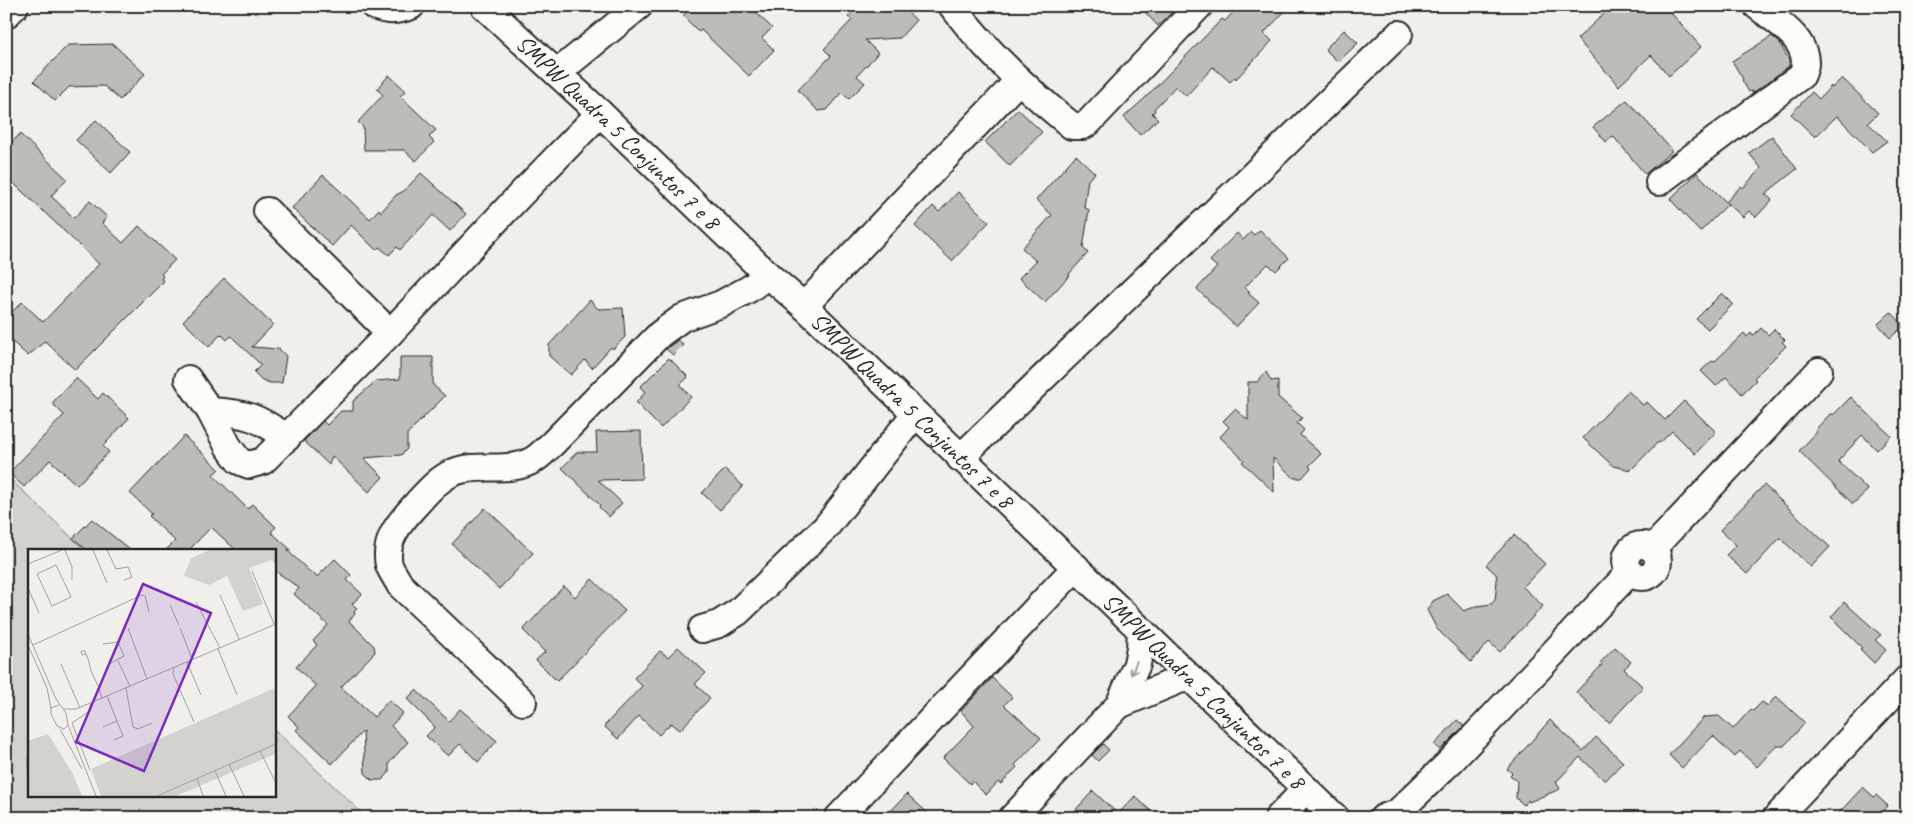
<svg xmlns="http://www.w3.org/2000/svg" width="1913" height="824" viewBox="0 0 1913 824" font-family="Caveat,sans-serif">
	<rect width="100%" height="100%" fill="#f0efeb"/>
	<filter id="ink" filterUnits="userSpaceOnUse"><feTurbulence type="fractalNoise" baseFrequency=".02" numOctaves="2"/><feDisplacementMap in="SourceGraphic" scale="10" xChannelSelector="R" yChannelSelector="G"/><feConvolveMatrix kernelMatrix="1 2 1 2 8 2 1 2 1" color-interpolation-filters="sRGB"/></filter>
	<g filter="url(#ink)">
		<polygon fill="#d3d2cf" stroke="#7f7e7d" points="6,475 85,550 29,550 29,795 274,795 274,729 367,818 6,818"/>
		<g fill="#bdbcb8" stroke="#2b2b2b">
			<polygon points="692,6 749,6 772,28 762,38 774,50 749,76 701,30 699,32 683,16"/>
			<polygon points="859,6 901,6 916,20 900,38 865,40 878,53 857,76 865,83 849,99 842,93 827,110 818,111 798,90 831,56 824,49 852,20 848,17"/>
			<polygon points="1139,6 1178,6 1158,26"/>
			<polygon points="1239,6 1290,6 1264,33 1272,41 1236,79 1235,77 1230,82 1213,67 1186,96 1176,86 1154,109 1155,111 1152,113 1158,119 1140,135 1124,117 1144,99 1222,19 1225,21"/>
			<polygon points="1621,6 1665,6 1701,47 1669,76 1651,55 1619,86 1577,39 1608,10 1612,14"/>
			<polygon points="1344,30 1358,43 1338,62 1325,49"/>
			<polygon points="1772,36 1779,42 1789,60 1789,66 1753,93 1751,91 1749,92 1742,80 1743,79 1732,61"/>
			<polygon points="113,44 145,74 120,100 104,86 69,87 55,101 34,81 68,45"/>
			<polygon points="389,75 406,91 400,96 436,130 429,137 434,142 416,161 404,150 364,150 363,127 358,122 383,95 377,89"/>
			<polygon points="1842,78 1878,113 1868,123 1887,141 1872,152 1837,116 1815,137 1791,114 1812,92 1819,99 1831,86 1832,88"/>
			<polygon points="1627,100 1671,149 1671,152 1645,174 1613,136 1606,142 1593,127"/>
			<polygon points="1018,109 1042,132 1010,166 985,142"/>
			<polygon points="96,120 130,152 111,173 76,140"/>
			<polygon points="20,134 67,179 51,196 74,218 90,201 107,217 102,223 123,243 139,226 175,260 161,274 163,276 161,279 164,281 75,370 45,341 28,356 6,336 6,318 22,302 43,322 99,264 6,176 6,148"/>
			<polygon points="1772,136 1797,169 1765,194 1772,200 1756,217 1749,211 1743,217 1726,202 1741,186 1743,188 1761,168 1749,153"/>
			<polygon points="1076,155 1095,173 1088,180 1084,207 1089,210 1083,248 1088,253 1069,274 1070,275 1045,302 1019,278 1036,261 1022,248 1052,215 1036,200"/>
			<polygon points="421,173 466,214 450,231 433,215 400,250 397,247 389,255 379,247 376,250 351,225 332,246 292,208 323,175 370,219 379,209 381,212 396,195 404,191"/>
			<polygon points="1697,173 1728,204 1700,232 1670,199"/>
			<polygon points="958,192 989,222 952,261 915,226 933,206 939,212"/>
			<polygon points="1260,230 1289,258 1276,271 1268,264 1245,287 1250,292 1248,293 1259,303 1236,327 1197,289 1217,267 1210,261 1237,233 1243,240 1251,232 1254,235"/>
			<polygon points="224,278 273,325 252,347 279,349 286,356 282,383 270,383 262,380 254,372 261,365 231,336 227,340 221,334 209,347 183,321"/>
			<polygon points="1722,293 1733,304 1708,329 1696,319"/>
			<polygon points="590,300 598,309 623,308 625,337 613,349 611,347 592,368 585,360 571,375 549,356 549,345"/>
			<polygon points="1891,312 1904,326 1890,338 1878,324"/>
			<polygon points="1761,328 1768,335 1774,329 1785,340 1782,342 1786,346 1754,378 1756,380 1742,394 1726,377 1716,386 1701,371 1712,361 1714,362 1744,333 1747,337 1751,333 1753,336"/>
			<polygon points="678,340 683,345 673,355 666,349"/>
			<polygon points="400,357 433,357 433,385 445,396 407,434 407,449 401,455 364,458 383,477 369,492 332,456 329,465 304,441 323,421 327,425 341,411 353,411 353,401 376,381 400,379"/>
			<polygon points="669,358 688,377 680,385 691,397 661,428 636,403 645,392 640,387"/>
			<polygon points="1266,372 1271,381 1278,380 1278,397 1302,418 1297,423 1304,430 1300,435 1321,454 1309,466 1311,468 1302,478 1294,478 1273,458 1274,492 1242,462 1244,460 1220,437 1229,427 1223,421 1235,409 1248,420 1248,382 1257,382"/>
			<polygon points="76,378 98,399 103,393 129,418 103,446 109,452 77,485 50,460 24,487 9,473 64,415 52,403"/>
			<polygon points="1628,391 1643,405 1647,402 1665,420 1684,401 1716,432 1695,454 1672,431 1661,442 1657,443 1631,470 1613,466 1583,438"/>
			<polygon points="1851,397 1891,436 1877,450 1862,435 1838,461 1868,490 1853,504 1799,451 1817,432 1815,430 1831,413 1833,415"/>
			<polygon points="641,431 642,479 598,480 622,503 609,517 599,507 600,505 562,468 577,452 597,452 596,432"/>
			<polygon points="184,436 219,469 213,475 248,509 252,504 276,527 271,532 291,550 287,550 311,573 312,572 317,577 335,559 351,575 347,580 362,594 352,604 357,608 354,612 355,614 349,621 374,646 375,652 341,687 374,717 389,700 403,713 391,726 408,742 389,763 389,773 382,780 372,780 365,773 363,731 332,764 296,730 299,727 288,716 316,686 296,667 317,645 313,641 328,625 294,594 299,588 274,570 274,550 236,550 211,527 189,550 166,550 175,541 149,516 152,514 130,493"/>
			<polygon points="725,469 743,486 720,510 702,493"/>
			<polygon points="1764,485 1830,547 1811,567 1780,538 1747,574 1726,555 1736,545 1720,530"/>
			<polygon points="485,508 533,553 499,589 452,544"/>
			<polygon points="92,519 130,550 87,550 73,538"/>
			<polygon points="1514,535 1545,564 1523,587 1543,606 1500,652 1489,642 1471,662 1437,629 1427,610 1433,601 1447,594 1464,611 1477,606 1491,604 1495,600 1497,581 1496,574 1486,565"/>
			<polygon points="592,579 625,611 557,681 536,660 545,652 523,630 564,586 575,597"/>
			<polygon points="1844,602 1881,635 1875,640 1886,650 1874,663 1860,649 1862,648 1831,617"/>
			<polygon points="678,647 706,673 695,684 710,698 680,730 671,723 659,735 639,716 618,739 604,726 642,686 634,678 660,651 668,657"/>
			<polygon points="1615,647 1631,662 1624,669 1643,687 1609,723 1576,692 1602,665 1600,663"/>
			<polygon points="992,678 1012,697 1004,705 1041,738 1015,765 1017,767 1001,784 998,782 986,795 972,781 970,784 943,758 974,726 961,711"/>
			<polygon points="416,690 449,721 460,709 497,741 478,762 460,744 448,756 426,736 435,727 407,699"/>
			<polygon points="1776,696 1805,723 1784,746 1776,746 1757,767 1740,751 1735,757 1713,736 1682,768 1669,755 1704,717 1719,716 1733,729 1751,709 1753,711 1762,702 1768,706"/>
			<polygon points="1457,720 1464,726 1440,750 1434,745"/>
			<polygon points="1550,720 1583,751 1596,737 1623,762 1605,781 1580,757 1556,782 1560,789 1529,802 1528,800 1524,805 1516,798 1517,781 1510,775 1512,773 1507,769"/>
			<polygon points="1103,744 1109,750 1098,761 1092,755"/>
			<polygon points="1863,787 1874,797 1876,795 1888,806 1877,818 1834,818"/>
			<polygon points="1093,791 1118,814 1135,796 1158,818 1068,818"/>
			<polygon points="907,794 933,818 884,818"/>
		</g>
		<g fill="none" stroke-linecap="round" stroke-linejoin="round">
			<g stroke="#2b2b2b" stroke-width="30">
				<g id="minor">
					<path d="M374,6C388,12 397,11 411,6"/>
					<path id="s1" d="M484,6L600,113L768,275L804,306L1336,818"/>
					<path d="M952,6C987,52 1027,90 1072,126H1083L1089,122L1199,6"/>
					<polyline points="6,15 15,6"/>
					<polyline points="557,73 639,6"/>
					<path d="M1659,182L1802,75C1803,72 1805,67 1805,64C1806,38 1775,20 1757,6"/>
					<polyline points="267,211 390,333"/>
					<polyline points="804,306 1019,80"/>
					<polyline points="188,379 210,411 228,446 239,461 249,465 263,461 390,333 521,194 600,113"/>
					<path d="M210,411C246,413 258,417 287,438"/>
					<polyline points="960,458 1399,34"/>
					<circle cx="1642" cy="561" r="16"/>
					<polyline points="1652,549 1819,371"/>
					<polyline points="702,629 719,624 738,612 826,527 915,414"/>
					<path d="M523,702L400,585C397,579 391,571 389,565C383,538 403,519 419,501C429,490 440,478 454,472C479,462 510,474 533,460C540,456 545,450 551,445L660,334L682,318L721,304L749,289L768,275"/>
					<polyline points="1119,705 1179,680 1190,678"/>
					<polyline points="838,818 1076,567"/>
					<polyline points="1012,818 1119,705 1137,664 1140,648 1141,630"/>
					<polyline points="1278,818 1306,789"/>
					<polyline points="1383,818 1398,812 1451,761 1630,572"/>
					<polyline points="1776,818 1907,679"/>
				</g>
			</g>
			<use href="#minor" stroke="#fdfcf7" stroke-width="26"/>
		</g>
		<defs><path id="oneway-shaft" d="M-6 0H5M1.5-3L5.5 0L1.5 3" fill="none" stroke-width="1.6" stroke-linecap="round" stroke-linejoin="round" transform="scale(1.25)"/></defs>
		<use stroke="#9e9e9b" href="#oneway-shaft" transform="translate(1134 668) rotate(112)"/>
	</g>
	<g text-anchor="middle" stroke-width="4.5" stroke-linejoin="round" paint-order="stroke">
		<g font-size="24" fill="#2b2b2b" stroke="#fdfcf7">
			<text dy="8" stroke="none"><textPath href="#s1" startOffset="184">SMPW Quadra 5 Conjuntos 7 e 8</textPath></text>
			<text dy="8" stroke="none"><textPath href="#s1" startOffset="589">SMPW Quadra 5 Conjuntos 7 e 8</textPath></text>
			<text dy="8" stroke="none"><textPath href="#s1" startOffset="994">SMPW Quadra 5 Conjuntos 7 e 8</textPath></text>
		</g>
	</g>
	<g transform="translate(28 549)">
		<rect width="248" height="248" fill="#f0efeb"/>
		<path d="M182,1H247V16L244,11L221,19L235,55L215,62L199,27L181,36L156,27L163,9ZM247,139V205L148,247H73L63,220ZM20,185L45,225L54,247H0V192Z" fill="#d3d2cf"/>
		<path fill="none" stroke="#a1a19e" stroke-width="1" d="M37,1L44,18V31M65,1L79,34M79,1L88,20L100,18L104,28L96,31M0,15L34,1M28,16L43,48L24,57L9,25ZM224,22L246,75M0,39L11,64M192,46L211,90M168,53L192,99M142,56L151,76M100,79L119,130M152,79L164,110M0,85L28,150L38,164L40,176L36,180L29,177L23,165V159L31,156M75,95L90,93L96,107L81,115M0,96L19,139L23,160M5,96L114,46L117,47L121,63M190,100L209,146M58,105L54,106L53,102H57L61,113L63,122L71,139L74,150M90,112L102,137M159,113L173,146M33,115L52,159M146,119L145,125L166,173M98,139L105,178L110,180L124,174M79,147L95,187L86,191M36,160H48L248,75M40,176L68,247M75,178L89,172M32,180L54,220M232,202L248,234M201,215L216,247M62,221L44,174L63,161L62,155M187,222L198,247M169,229L175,247M129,247L248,195"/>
		<path fill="#7b2cbf" fill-opacity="0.15" stroke="#7b2cbf" stroke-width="2.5" d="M115,35L183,64L116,222L48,193Z"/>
		<rect width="248" height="248" fill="none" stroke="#2b2b2b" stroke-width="2.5"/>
	</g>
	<rect width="1913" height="824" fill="none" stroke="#fdfcf7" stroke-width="25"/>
	<rect x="12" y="12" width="1888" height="799" fill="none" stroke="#2b2b2b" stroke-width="2" filter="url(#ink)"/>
</svg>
